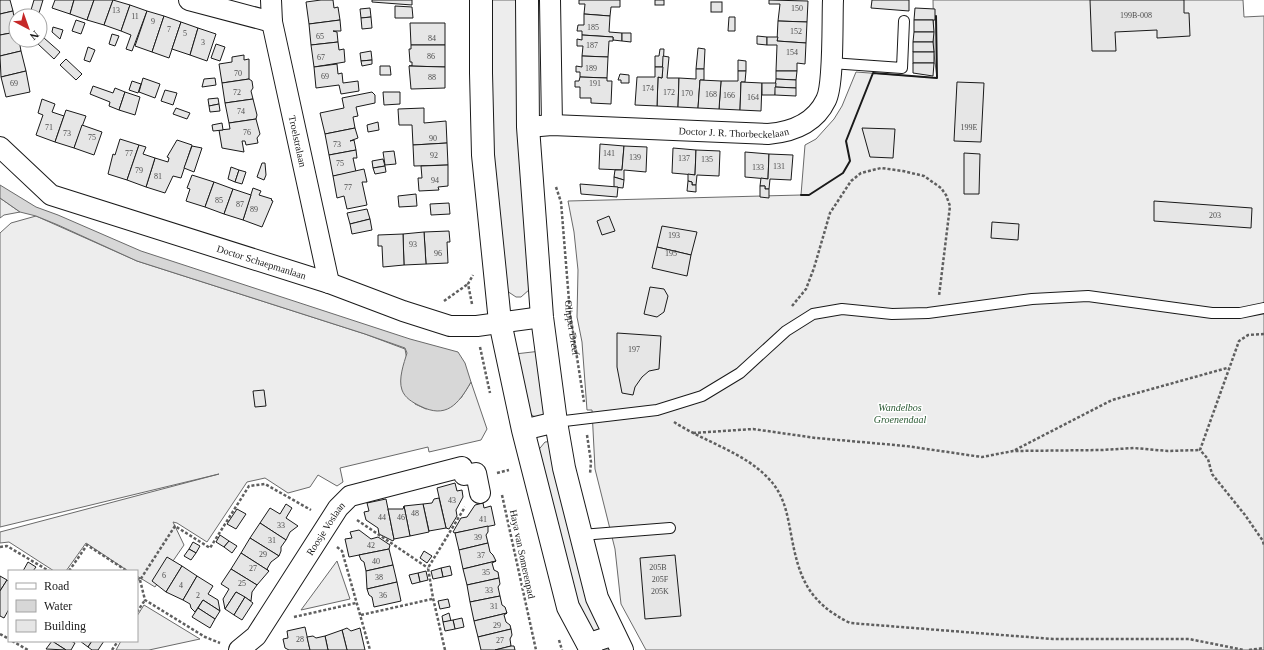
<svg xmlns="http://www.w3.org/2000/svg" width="1264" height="650" viewBox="0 0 1264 650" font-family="'Times New Roman',serif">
	<rect width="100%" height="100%" fill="#fff"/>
	<g fill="#ededed" stroke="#6a6a6a">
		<polygon points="486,0 523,0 530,289 521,297 516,297 504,289 498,271"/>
		<polygon points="933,0 1243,0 1244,17 1264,16 1264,650 646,650 621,604 615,549 595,469 592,410 587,410 582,342 577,317 578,270 574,232 568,201 801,195 805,145 816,139 834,119 842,106 856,72 937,78 934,54"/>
		<polygon points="0,198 20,212 4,215 0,218"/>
		<polygon points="36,216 137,261 365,334 405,349 415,404 426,409 461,398 471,382 487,429 481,440 429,452 428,447 340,468 343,482 337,486 318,475 310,487 288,493 265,478 247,482 207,542 177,523 173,522 184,545 155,587 137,576 137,571 128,571 86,543 66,571 54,571 9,542 0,543 0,532 219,474 0,527 0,233 11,223"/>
		<polygon points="541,351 545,413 541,418 533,416 526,408 515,354"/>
		<polygon points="555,441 614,650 598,650 577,599 536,453 545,442"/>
		<polygon points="337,561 350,599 301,610"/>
		<polygon points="144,605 200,639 149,650 116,650 121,641 137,641 137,616"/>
	</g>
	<path fill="#d7d7d7" stroke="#6a6a6a" d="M0,185L36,207L58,215L141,251L410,339L458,352L465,363L471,382C458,405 446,419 420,406C412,402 405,398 402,390C398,379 404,363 407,353L405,348L365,334L137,261L58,225L36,216L20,212L0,198Z"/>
	<g fill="#e6e6e6" stroke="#1a1a1a">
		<polygon points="0,0 10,0 13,11 0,14"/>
		<polygon points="34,0 43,0 39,13 31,10"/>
		<polygon points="55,0 74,0 70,14 52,8"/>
		<polygon points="74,0 94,0 87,20 70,14"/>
		<polygon points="94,0 113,0 104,25 87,20"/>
		<polygon points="113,0 130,5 121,31 104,25"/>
		<polygon points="321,0 333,0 334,8 338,7 340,20 309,24 306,2"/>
		<polygon points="372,0 412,0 412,5 372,2"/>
		<polygon points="579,0 620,0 620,7 611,7 610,16 584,14 585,4 579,4"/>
		<rect x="655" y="0" width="9" height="5"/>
		<polygon points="769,0 808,1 807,22 778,21 780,4 769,4"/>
		<polygon points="872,0 909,0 909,11 871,8"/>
		<polygon points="1090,0 1184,0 1184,13 1189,13 1190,36 1157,38 1157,30 1115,32 1116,51 1092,51"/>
		<rect x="711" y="2" width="11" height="10"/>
		<polygon points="130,5 147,11 132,51 126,49 131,35 121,31"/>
		<polygon points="395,6 412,7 413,18 395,18"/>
		<polygon points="370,8 371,17 361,18 360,9"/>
		<polygon points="915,8 935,9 935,20 914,20"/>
		<polygon points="13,11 16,32 0,35 0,14"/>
		<polygon points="147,11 164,16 152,52 135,46"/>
		<polygon points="584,14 610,16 609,32 622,33 622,41 613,40 613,37 582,35 582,31 577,31 578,25 584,25"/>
		<polygon points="164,16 181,22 169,58 152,52"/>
		<polygon points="371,17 372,28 362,29 361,18"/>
		<polygon points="729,17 735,17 735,31 728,31"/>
		<polygon points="76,20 85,23 81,34 72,31"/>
		<polygon points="340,20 341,31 333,31 337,32 338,42 311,45 309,24"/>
		<polygon points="914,20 933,20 934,32 914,32"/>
		<polygon points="778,21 807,22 806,43 777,41"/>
		<polygon points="181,22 198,28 190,55 172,49"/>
		<polygon points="410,23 445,23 445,45 411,45"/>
		<polygon points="53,27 63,30 60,39 52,32"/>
		<polygon points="198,28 216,34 207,61 190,55"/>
		<polygon points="16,32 16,40 19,40 21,51 0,56 0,35"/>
		<polygon points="914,32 934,32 933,42 913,42"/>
		<polygon points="622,33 631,33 631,42 622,41"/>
		<polygon points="112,34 119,36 115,46 109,44"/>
		<polygon points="582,35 613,37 613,41 609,41 608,57 582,56 583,46 577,46 577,39 582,40"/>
		<polygon points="757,36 767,37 767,45 757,44"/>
		<polygon points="767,37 778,37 777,41 806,43 805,64 797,63 797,71 776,71 777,45 767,45"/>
		<polygon points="44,38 60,52 54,59 38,44"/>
		<polygon points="338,42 339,50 344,49 345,62 314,67 311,45"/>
		<polygon points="913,42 933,42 934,52 913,52"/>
		<polygon points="216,44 225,47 220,61 211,58"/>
		<polygon points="411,45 445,45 445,67 409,66 412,66 412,62 410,62 409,49 411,49"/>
		<polygon points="88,47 95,50 90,62 84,60"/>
		<polygon points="698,48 705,49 704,69 696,69"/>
		<polygon points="660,49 664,49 663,67 655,67 655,56 659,56"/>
		<polygon points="21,51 26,71 1,77 0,56"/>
		<polygon points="371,51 372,60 361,61 360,53"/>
		<rect x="913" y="52" width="21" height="11"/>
		<polygon points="244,55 244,60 249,59 249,79 222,83 219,64 232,62 232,57"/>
		<polygon points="582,56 608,57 607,78 580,77 580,72 576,72 576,66 582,67"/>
		<polygon points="663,56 669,57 667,78 679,78 678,107 657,106 658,77 662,78"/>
		<polygon points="66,59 82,74 76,80 60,65"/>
		<polygon points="372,60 372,64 362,66 361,61"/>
		<polygon points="738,60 746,61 746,71 738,71"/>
		<polygon points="913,63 934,63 933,76 913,73"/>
		<polygon points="337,64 338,74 342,73 343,83 358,81 359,91 341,94 339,85 316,88 314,67"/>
		<polygon points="380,66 390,66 391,75 380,75"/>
		<polygon points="409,66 445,67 445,88 411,89"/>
		<polygon points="655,67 663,67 662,78 658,77 657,106 635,105 637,77 655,77"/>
		<polygon points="696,69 704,69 704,80 700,80 698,108 678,107 679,78 696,79"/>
		<polygon points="26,71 30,92 6,97 1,77"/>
		<polygon points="738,71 746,71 745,82 741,82 740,110 719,109 721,81 738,81"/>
		<polygon points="776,71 797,71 796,80 776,79"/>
		<polygon points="620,74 629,75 629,83 621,83 621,80 618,80"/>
		<polygon points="580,77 607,78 607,81 612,81 611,104 591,103 591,98 580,98 580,87 575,87 575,81 579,81"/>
		<polygon points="143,78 160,84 155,98 139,92"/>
		<polygon points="215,78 216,85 202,87 204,79"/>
		<polygon points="249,79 252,81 253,88 251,91 253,99 225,103 222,83"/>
		<polygon points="776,79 796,80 796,88 775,87"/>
		<polygon points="700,80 721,81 719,109 698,108"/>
		<polygon points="132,81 141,84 138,93 129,90"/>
		<polygon points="741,82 762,83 761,111 740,110"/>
		<polygon points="957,82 984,83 981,142 954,141"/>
		<polygon points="762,83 776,83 775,95 762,95"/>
		<polygon points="93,86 113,93 115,88 125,92 119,110 109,106 110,102 90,94"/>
		<polygon points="775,87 796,88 796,96 775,95"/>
		<polygon points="165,90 177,93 173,105 161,101"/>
		<polygon points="125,92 140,97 135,115 119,110"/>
		<polygon points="372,92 375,95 375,103 356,107 358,116 353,117 355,128 325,134 320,113 344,108 342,98"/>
		<polygon points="383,92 400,92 400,104 384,105"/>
		<polygon points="218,98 219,104 209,106 208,99"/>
		<polygon points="42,99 55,104 52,112 64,116 55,142 36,135 43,115 38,113"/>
		<polygon points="253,99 257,115 256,119 229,123 225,103"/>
		<polygon points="219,104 220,111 210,112 209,106"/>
		<polygon points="176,108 190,113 187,119 173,114"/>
		<polygon points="424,108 424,123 446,121 447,143 413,145 412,125 399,125 398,109"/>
		<polygon points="66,110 86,116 74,148 55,142"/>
		<polygon points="256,119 260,134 257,138 258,143 246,145 245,141 242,141 244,152 222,148 219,130 230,129 229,123"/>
		<polygon points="378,122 379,130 368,132 367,125"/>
		<polygon points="222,123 223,130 213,131 212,125"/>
		<polygon points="82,125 102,132 94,155 74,148"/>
		<polygon points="355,128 358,138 350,141 354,140 356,150 329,155 325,134"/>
		<polygon points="862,128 895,129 893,158 870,157"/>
		<polygon points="120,139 139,145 127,180 108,174 113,154 115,155"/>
		<polygon points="177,140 192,145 181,178 173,176 165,193 146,187 155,158 168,162 169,158 167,157"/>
		<polygon points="447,143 448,165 414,166 413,145"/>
		<polygon points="600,144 624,146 622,170 599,169"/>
		<polygon points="139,145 146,147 143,154 155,158 146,187 127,180"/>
		<polygon points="192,146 202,148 194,172 184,168"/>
		<polygon points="624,146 647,147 646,172 624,170 624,180 614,177 615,170 622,170"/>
		<polygon points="673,148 696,150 695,175 672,173"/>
		<polygon points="356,150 357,158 353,158 356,172 333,176 329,155"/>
		<polygon points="696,150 720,151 719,176 697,175 696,185 692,185 692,182 688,181 688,174 695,175"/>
		<polygon points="394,151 396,164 385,165 383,152"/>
		<polygon points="745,152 769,154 768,179 745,177"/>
		<polygon points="964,153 980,154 979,194 964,194"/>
		<polygon points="769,154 793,155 791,180 770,179 769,189 765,189 765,186 760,186 761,178 768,179"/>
		<polygon points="383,159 385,166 373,168 372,161"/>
		<polygon points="262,163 265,163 266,175 264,180 257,177"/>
		<polygon points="448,165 448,186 438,187 439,190 419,191 418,178 422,178 421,166"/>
		<polygon points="385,166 386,172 375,174 373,168"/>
		<polygon points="231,167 239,170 235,182 228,179"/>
		<polygon points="364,169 367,182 362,182 367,205 347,209 344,196 337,198 333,176"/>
		<polygon points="239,170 246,172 242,184 235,182"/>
		<polygon points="192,175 214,182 205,207 186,201 190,189 187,188"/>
		<polygon points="614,177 624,180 623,188 614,187"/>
		<polygon points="688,181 692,182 692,185 696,185 696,192 687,191"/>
		<polygon points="214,182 233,189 224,214 205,207"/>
		<polygon points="580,184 618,187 617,197 581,194"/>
		<polygon points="760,186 765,186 765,189 769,189 769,198 760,197"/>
		<polygon points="253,188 261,191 259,195 272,199 271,200 273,201 262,227 243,220"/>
		<polygon points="233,189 251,195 243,220 224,214"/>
		<polygon points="416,194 417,206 399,207 398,196"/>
		<polygon points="1154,201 1252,208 1251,228 1154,221"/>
		<polygon points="449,203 450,214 431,215 430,204"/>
		<polygon points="367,209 370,219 350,224 347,213"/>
		<polygon points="609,216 615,231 602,235 597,221"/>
		<polygon points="370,219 372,230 352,234 350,224"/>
		<polygon points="992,222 1019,224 1018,240 991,238"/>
		<polygon points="662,226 697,232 691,255 657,247"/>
		<polygon points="449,231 450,242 447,242 448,263 426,264 424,232"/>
		<polygon points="424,232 426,264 404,265 403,234"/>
		<polygon points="403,234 404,265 383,267 382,246 378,246 378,235"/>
		<polygon points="657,247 691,255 687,276 652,268"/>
		<polygon points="650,287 664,289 668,296 664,312 657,317 644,314"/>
		<polygon points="617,333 661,336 659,369 649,371 642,377 635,387 633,395 622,393 617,367"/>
		<polygon points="264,390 266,406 255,407 253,391"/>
		<polygon points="455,483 457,491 462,490 463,497 456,510 457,516 449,529 446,528 437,488"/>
		<polygon points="439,498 446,528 429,531 423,504 432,503 434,499"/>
		<polygon points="386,499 394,539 393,541 379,534 378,528 366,520 364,512 369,511 367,503"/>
		<polygon points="483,503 484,508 491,506 495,525 455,533 453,532 461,518 467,517 475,505"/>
		<polygon points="286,504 292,508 286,518 298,526 290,532 286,540 260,523 270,508 280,514"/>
		<polygon points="423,504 429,532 410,536 404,506"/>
		<polygon points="404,506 410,536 394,539 388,509 403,509"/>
		<polygon points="237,509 246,514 236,529 227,524"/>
		<polygon points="260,523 286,540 281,547 281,551 279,556 250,538"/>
		<polygon points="488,526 488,532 486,535 488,543 459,550 455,533"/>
		<polygon points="359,530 371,539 378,537 390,545 389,549 349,557 345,539 352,538 350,532"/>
		<polygon points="220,535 229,541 224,547 216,542"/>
		<polygon points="250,538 279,556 271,562 267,569 269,571 241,553"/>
		<polygon points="229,541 237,546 232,553 224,547"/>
		<polygon points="193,542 200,546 196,553 189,549"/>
		<polygon points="488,543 490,552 493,555 496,561 463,569 459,550"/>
		<polygon points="189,549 196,553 191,560 184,556"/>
		<polygon points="389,549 393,565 366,571 364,562 361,560 359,555"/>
		<polygon points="424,551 432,556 427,563 420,558"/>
		<polygon points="241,553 269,571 257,585 231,569"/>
		<polygon points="675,555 681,616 645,619 640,558"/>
		<polygon points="167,557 182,566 166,592 152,581"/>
		<polygon points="496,561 492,563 494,570 498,572 499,578 467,585 463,569"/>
		<polygon points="28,562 36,567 33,571 23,571"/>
		<polygon points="393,565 397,582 367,589 366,571"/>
		<polygon points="182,566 197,576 183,600 166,592"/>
		<polygon points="450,566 452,575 443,577 441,568"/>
		<polygon points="441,568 443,577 433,579 431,571"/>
		<polygon points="231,569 257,585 252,592 251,601 236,592 225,609 223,599 229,589 221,584"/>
		<polygon points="426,571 428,580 420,582 418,573"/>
		<polygon points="418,573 420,582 412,584 409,575"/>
		<polygon points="0,576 7,580 0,591"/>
		<polygon points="197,576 213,586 208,594 218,600 220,611 203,600 195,612 191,608 190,604 183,600"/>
		<polygon points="499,578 500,584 498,587 500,596 470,602 467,585"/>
		<polygon points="7,580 9,582 9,609 4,618 0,616 0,591"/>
		<polygon points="397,582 401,601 374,607 372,597 369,595 367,589"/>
		<polygon points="236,592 245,597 234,615 225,609"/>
		<polygon points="500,596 502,605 505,607 507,613 474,621 470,602"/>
		<polygon points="245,597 253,603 242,620 234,615"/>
		<polygon points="448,599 450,607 440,609 438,601"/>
		<polygon points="203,600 220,611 215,619 198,608"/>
		<polygon points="198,608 215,619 210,628 192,617"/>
		<polygon points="449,613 451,621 443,622 442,616"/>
		<polygon points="507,613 504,615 506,622 510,625 511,629 478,637 474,621"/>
		<polygon points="462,618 464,627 455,629 453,620"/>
		<polygon points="453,620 455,629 445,631 443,622"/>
		<polygon points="305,627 310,650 289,650 285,648 283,639 288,638 287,631"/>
		<polygon points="347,628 351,631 360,628 365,650 347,650 342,630"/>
		<polygon points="511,629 512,635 510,639 511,646 495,650 481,650 478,637"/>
		<polygon points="342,630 347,650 328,650 325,636"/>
		<polygon points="313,636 316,638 325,636 328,650 310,650 307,637"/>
		<polygon points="52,641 71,641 75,643 71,650 66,650"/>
		<polygon points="52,641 66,650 46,649"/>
		<polygon points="80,641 92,641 88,647"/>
		<polygon points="92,641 104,641 98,650 92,650 88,647"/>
		<polygon points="511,646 514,646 515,650 495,650"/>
	</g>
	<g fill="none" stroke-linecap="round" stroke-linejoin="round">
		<g stroke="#1a1a1a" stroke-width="12">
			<g id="lane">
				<polyline points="831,63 902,68 904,21"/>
				<polyline points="556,422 657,410 702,396 740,373 786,331 813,314 842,309 892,314 928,313 1032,299 1088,296 1212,313 1240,313 1264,308"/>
				<polyline points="581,535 670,528"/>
			</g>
		</g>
		<g stroke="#1a1a1a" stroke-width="22">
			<g id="street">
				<polyline points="189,0 272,22"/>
				<path id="s2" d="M271,0L272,22L329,283"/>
				<polyline points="550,0 552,125"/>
				<path id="s3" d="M528,127L552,125L768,134C792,132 815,123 826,100C834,85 832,21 833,0"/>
				<path id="s4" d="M0,147L51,195L329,283L403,311L450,326H477L542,317"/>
				<polyline points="523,430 556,422"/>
				<polyline points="587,644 614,635"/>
				<path id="s5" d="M239,650L256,636L338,508L350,496L462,467L464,475L476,473L480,493"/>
			</g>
		</g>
		<g stroke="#1a1a1a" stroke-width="24">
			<g id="secondary">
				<polyline points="481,0 481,73 483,155 500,322 523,430 568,607 591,650"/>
				<polyline points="527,0 528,127 542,317 556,422 564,468 597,598 622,650"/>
			</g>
		</g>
		<g stroke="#5f5f5f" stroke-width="2.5" stroke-dasharray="3 2" stroke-linecap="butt">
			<path id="s1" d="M556,187L561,202L570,313L584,402"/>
			<polyline points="444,301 468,284"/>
			<polyline points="472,304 468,284 473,275"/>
			<polyline points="792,306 806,289 814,268 830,213 851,181 861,173 881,168 903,171 924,176 941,188 946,195 950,206 939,296"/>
			<polyline points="1264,334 1248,335 1239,341 1200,450 1208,459 1212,474 1245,515 1263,541 1264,546"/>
			<polyline points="480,347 490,393"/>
			<path d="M674,422C703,441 745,453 768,478C784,494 787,513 791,534C799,578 808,602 850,623L1053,639H1189L1244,650"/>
			<polyline points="693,433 753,429 816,438 906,446 982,457 1013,451 1102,450 1134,448 1168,451 1200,450"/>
			<polyline points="587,435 591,462 590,474"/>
			<polyline points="1015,450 1112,400 1227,368"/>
			<polyline points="497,473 509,470"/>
			<polyline points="502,495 536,650"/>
			<polyline points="357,520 428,568"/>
			<polyline points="0,547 7,546 49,571"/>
			<polyline points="337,547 342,551 370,650"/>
			<polyline points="69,571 87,545 127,571"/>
			<polyline points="137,578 140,580 175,526 210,548 249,486 265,484 311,510"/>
			<polyline points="140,580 145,600 205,637 220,643"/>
			<polyline points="137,612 145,600"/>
			<polyline points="361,615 432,599"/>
			<polyline points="294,617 356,603"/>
			<polyline points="0,634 9,639"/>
			<polyline points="559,640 562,650"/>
			<polyline points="12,641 28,650"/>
			<polyline points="112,650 118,641"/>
			<polyline points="445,650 433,598 428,568 465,507"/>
			<polyline points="1249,650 1264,648"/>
		</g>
		<use href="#lane" stroke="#fff" stroke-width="10"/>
		<use href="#street" stroke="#fff" stroke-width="20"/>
		<use href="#secondary" stroke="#fff" stroke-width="22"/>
		<polyline stroke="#1a1a1a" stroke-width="2" points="801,195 809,195 843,173 850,161 846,141 873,73 937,78 936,16"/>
	</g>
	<g text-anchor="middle" stroke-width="3" stroke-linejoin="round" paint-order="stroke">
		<g font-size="8" fill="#4d4d4d">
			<text x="797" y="11">150</text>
			<text x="116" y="13">13</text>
			<text x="1136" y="18">199B-008</text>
			<text x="135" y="19">11</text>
			<text x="153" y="24">9</text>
			<text x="593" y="30">185</text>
			<text x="169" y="32">7</text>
			<text x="796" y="34">152</text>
			<text x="185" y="36">5</text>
			<text x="320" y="39">65</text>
			<text x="432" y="41">84</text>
			<text x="203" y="45">3</text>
			<text x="592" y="48">187</text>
			<text x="792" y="55">154</text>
			<text x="431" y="59">86</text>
			<text x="321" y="60">67</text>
			<text x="591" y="71">189</text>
			<text x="238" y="76">70</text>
			<text x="325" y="79">69</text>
			<text x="432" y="80">88</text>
			<text x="14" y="86">69</text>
			<text x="595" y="86">191</text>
			<text x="648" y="91">174</text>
			<text x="237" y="95">72</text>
			<text x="669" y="95">172</text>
			<text x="687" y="96">170</text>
			<text x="711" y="97">168</text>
			<text x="729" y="98">166</text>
			<text x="753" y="100">164</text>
			<text x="241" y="114">74</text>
			<text x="49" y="130">71</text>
			<text x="969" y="130">199E</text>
			<text x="247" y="135">76</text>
			<text x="67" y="136">73</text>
			<text x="92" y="140">75</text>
			<text x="433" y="141">90</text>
			<text x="337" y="147">73</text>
			<text x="129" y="156">77</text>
			<text x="609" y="156">141</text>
			<text x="434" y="158">92</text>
			<text x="635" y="160">139</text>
			<text x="684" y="161">137</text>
			<text x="707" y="162">135</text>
			<text x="340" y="166">75</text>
			<text x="779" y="169">131</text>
			<text x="758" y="170">133</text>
			<text x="139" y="173">79</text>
			<text x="158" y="179">81</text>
			<text x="435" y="183">94</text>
			<text x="348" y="190">77</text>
			<text x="219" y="203">85</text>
			<text x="240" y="207">87</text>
			<text x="254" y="212">89</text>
			<text x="1215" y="218">203</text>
			<text x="674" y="238">193</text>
			<text x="413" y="247">93</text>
			<text x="438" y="256">96</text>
			<text x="671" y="256">195</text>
			<text x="634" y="352">197</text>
			<text x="452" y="503">43</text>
			<text x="415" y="516">48</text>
			<text x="382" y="520">44</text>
			<text x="401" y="520">46</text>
			<text x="483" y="522">41</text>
			<text x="281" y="528">33</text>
			<text x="478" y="540">39</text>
			<text x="272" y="543">31</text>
			<text x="371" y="548">42</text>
			<text x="263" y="557">29</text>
			<text x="481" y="558">37</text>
			<text x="376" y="564">40</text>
			<text x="658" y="570">205B</text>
			<text x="253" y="571">27</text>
			<text x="486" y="575">35</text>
			<text x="164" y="578">6</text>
			<text x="379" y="580">38</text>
			<text x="660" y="582">205F</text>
			<text x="242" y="586">25</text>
			<text x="181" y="588">4</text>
			<text x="489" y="593">33</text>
			<text x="660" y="594">205K</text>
			<text x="198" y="598">2</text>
			<text x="383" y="598">36</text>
			<text x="494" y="609">31</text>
			<text x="497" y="628">29</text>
			<text x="300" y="642">28</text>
			<text x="500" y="643">27</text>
		</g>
		<g font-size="10" fill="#1a1a1a" stroke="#fff">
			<text dy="4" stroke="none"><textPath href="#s3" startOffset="206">Doctor J. R. Thorbeckelaan</textPath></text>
			<text dy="4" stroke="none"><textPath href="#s2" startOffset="144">Troelstralaan</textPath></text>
			<text dy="4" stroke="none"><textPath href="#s4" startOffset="291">Doctor Schaepmanlaan</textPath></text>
			<text dy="4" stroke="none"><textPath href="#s1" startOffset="142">Glipper Dreef</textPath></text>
			<text dy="4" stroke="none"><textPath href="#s5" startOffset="150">Roosje Voslaan</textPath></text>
			<text transform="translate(523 554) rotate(78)" y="4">Haya van Somerenpad</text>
		</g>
		<g font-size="10" font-style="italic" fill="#2b5a34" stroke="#fff">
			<text x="900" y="411">Wandelbos<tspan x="900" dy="12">Groenendaal</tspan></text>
		</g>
	</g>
	<rect x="8" y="570" width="130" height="72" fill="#ffffff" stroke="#a3a3a3"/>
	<rect x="16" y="583" width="20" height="6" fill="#ffffff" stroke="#a3a3a3"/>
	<text x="44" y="590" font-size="12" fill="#1a1a1a">Road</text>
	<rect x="16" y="600" width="20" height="12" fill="#d7d7d7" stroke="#a3a3a3"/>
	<text x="44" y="610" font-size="12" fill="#1a1a1a">Water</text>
	<rect x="16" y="620" width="20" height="12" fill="#e6e6e6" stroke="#a3a3a3"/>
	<text x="44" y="630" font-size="12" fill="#1a1a1a">Building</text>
	<g transform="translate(28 28) rotate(139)"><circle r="19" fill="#ffffff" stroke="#a3a3a3"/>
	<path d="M0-3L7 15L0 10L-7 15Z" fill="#c62828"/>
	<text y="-6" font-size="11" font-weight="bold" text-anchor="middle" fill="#1a1a1a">N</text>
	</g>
</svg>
